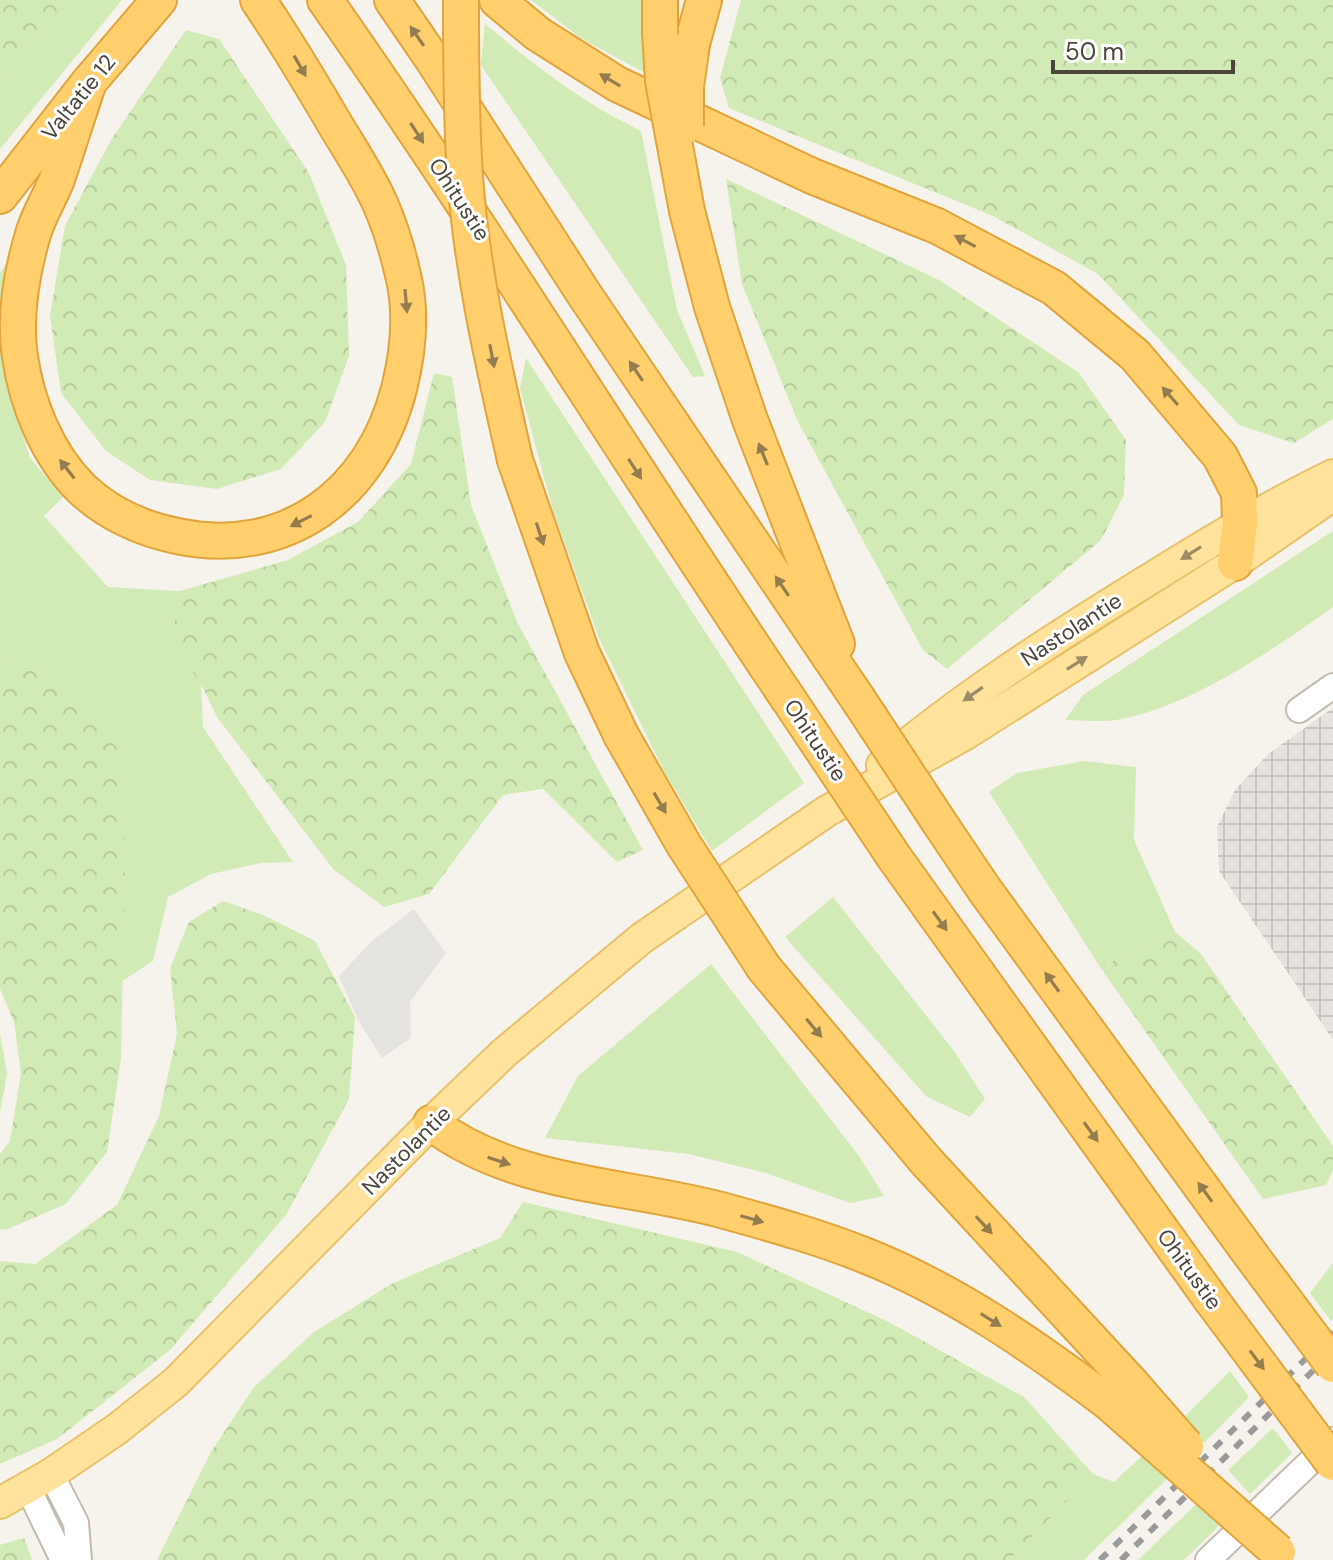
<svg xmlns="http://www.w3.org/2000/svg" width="1333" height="1560" viewBox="0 0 1333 1560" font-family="'DM Sans',sans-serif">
	<defs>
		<pattern id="industrial-grid" width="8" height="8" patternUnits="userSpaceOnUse" patternTransform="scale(2)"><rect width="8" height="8" fill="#e6e2dd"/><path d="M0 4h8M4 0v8" fill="none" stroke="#c7c3be"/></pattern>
		<pattern id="forest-crowns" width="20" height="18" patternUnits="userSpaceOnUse" patternTransform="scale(2)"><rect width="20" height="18" fill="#d2eab5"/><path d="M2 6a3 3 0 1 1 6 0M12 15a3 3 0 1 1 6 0" fill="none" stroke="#b6ca9c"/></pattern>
	</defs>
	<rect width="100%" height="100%" fill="#f6f3ec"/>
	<polygon fill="url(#industrial-grid)" points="1333,708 1333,1040 1219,871 1217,827 1235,790 1268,754"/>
	<g fill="#d2eab5">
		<polygon points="75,0 122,0 0,149 0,80"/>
		<polygon points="531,0 645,0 647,74 582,39"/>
		<path d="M485,24C534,65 583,103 641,131L677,310L705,376L693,377L481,65Z"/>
		<polygon points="14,253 6,359 17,416 30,458 63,497 44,516 108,587 180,591 171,641 201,684 203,727 293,862 261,863 211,874 168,897 153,961 121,982 125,868 48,666 0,662 0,273"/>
		<polygon points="526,358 804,783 712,851 665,773 599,638 554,514 520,388"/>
		<path d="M1333,531V607C1274,649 1193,705 1121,719C1104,723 1083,720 1065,720L1083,695Z"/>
		<polygon points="1084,761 1136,767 1134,840 1175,932 1100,967 989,792 1017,773"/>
		<polygon points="833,897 954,1051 985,1099 970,1117 927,1097 785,937"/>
		<polygon points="711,964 859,1156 884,1196 850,1203 766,1173 688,1154 545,1138 578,1076"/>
		<polygon points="1333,1263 1333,1319 1331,1321 1310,1293"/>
		<polygon points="1230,1371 1249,1397 1204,1443 1182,1419"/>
		<polygon points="1273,1428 1292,1453 1250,1494 1228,1470"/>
		<polygon points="1144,1454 1168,1478 1084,1560 1009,1560 1093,1474 1114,1482"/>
		<polygon points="1196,1504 1219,1526 1187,1557 1184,1560 1138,1560"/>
	</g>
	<g fill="url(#forest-crowns)">
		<polygon points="0,0 75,0 0,80"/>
		<polygon points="741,0 1333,0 1333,419 1294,443 1239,425 1098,274 993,216 729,108 720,78"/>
		<polygon points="186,30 219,39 309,173 346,265 349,356 325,422 281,469 217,489 150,480 106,451 61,393 50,316 65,226 111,140"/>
		<polygon points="726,179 939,280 1078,372 1126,440 1124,495 1101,540 947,669 923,650 798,422 742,284"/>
		<polygon points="434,373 452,377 471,505 518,624 643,850 617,862 543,789 503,795 429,894 384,907 333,869 217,717 201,684 171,641 180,591 288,560 358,522 411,464"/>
		<polygon points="0,662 48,666 121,753 125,868 121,1058 107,1152 66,1204 8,1229 0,1230 0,1154 10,1141 21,1073 14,1022 0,989"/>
		<polygon points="223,901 263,915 315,941 355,1017 349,1099 286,1215 170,1350 57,1439 0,1464 0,1261 35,1264 117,1205 159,1116 177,1034 170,968 189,922"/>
		<polygon points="1175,932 1201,954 1333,1146 1333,1170 1326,1185 1263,1199 1100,967"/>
		<polygon points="0,1033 7,1074 0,1112"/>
		<polygon points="523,1202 737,1252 889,1322 1024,1397 1093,1474 1009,1560 157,1560 211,1452 254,1387 314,1332 393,1283 500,1238"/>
		<polygon points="24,1538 32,1560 0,1560 0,1545"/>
	</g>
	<polygon fill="#e5e3e0" points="414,909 446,953 410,1002 411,1038 382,1058 358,1020 339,976 372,941"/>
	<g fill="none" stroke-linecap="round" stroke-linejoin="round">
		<g stroke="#c2bbae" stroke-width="28">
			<g id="minor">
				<polyline points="1299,710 1333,686"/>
				<polyline points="51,1474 76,1523 79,1560"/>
				<polyline points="28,1488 63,1560"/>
				<polyline points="1208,1560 1333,1440"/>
			</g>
		</g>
		<g stroke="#e6c16a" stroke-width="34">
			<g id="major">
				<path d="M882,765C961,698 1048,642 1137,587C1201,547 1265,508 1333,475"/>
				<polyline points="0,1503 51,1474 117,1429 176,1382 431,1123 504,1053 642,938 827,811 964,735 1235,563 1333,495"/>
			</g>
		</g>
		<g stroke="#e0a43c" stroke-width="38">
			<g id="highway">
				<path d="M325,0C485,228 631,466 787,697"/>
				<polyline points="392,0 433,60 584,294 858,699"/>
				<polyline points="497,0 538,34 617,84 812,176 937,226 1054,288 1135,355 1220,456 1239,493 1240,523 1235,563"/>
				<polyline points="660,0 660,31"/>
				<polyline points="692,44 704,0"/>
				<path d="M89,82C78,114 68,147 57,179C50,197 40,213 34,231C22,270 14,317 20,357C27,404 47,454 81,488C107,513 142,529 177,536C286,559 372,494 399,389C408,353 412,311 403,275C398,253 391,229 382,208C369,176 346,144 329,114C306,75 283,37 258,0"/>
				<polyline points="0,196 89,82 159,0"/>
				<polyline points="687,211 712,307 750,420 837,644"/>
				<polyline points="515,460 582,653 621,735"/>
				<polyline points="939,822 984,889 1251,1255"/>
				<polyline points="894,857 1210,1298"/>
				<polyline points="764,968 926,1161 1131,1383"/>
				<path d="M431,1123C515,1187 627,1184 725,1211C772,1224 819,1237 864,1255C953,1290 1032,1345 1108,1402"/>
			</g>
		</g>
		<use href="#minor" stroke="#fff" stroke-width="24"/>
		<use href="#major" stroke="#ffe39c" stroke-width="30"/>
		<use href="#highway" stroke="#ffcf6e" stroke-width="34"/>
		<g stroke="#9a9a9a" stroke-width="6" stroke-dasharray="10 10" stroke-linecap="butt">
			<polyline points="1100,1560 1333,1332"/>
			<polyline points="1121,1560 1333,1351"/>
		</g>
		<g stroke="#e0a43c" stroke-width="38" stroke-linecap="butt">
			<g id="highway-bridge">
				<path d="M461,0C461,59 461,118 465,177C472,273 494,367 515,460"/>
				<polyline points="660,31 663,81 687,211"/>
				<polyline points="686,126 686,86 692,44"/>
				<polyline points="787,697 894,857"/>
				<polyline points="858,699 939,822"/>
				<polyline points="621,735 684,845 764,968"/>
				<polyline points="1251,1255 1333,1365"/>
				<polyline points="1210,1298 1333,1463"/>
				<polyline points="1131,1383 1186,1446"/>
				<polyline points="1108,1402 1278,1552"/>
			</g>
		</g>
		<use href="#highway-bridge" stroke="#ffcf6e" stroke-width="34"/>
	</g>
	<defs><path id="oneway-solid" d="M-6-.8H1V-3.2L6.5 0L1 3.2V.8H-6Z" transform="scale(2)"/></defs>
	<g fill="#937c4e">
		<use href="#oneway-solid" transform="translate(417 36) rotate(-125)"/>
		<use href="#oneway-solid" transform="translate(300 66) rotate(60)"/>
		<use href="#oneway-solid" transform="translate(610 80) rotate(-149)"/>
		<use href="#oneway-solid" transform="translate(417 133) rotate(57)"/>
		<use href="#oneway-solid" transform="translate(965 241) rotate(-152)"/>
		<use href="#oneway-solid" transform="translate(406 301) rotate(85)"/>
		<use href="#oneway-solid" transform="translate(492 356) rotate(79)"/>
		<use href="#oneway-solid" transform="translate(636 371) rotate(-124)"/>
		<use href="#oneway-solid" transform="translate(1170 396) rotate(-131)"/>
		<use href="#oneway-solid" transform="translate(763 454) rotate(-112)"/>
		<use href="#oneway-solid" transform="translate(67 469) rotate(-128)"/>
		<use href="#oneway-solid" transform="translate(635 469) rotate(57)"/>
		<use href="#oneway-solid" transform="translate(301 521) rotate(153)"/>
		<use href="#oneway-solid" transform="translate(540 534) rotate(72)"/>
		<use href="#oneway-solid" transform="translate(782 586) rotate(-124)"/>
		<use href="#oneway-solid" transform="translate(660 803) rotate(60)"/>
		<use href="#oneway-solid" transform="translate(940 921) rotate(54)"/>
		<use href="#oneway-solid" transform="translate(1052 982) rotate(-126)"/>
		<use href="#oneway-solid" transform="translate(814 1028) rotate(50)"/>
		<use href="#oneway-solid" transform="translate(1091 1132) rotate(54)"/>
		<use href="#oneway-solid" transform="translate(499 1161) rotate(18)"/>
		<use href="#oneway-solid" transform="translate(1205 1192) rotate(-126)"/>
		<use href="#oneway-solid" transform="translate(752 1219) rotate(16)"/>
		<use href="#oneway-solid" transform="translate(984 1225) rotate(47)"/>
		<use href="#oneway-solid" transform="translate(991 1320) rotate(32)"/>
		<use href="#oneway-solid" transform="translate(1257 1360) rotate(53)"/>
	</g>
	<g fill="#9c8c66">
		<use href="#oneway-solid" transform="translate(1191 553) rotate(148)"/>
		<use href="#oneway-solid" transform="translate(1077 663) rotate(-32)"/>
		<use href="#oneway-solid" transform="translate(973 694) rotate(145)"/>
	</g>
	<g text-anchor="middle" stroke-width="6" stroke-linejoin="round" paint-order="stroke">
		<g font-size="22" fill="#4b4439" stroke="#fff">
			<text transform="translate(78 97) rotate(-51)" y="8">Valtatie 12</text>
			<text transform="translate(460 199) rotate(57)" y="8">Ohitustie</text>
			<text transform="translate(1071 629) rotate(-33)" y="8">Nastolantie</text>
			<text transform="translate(816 740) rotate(56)" y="8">Ohitustie</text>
			<text transform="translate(406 1150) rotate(-45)" y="8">Nastolantie</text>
			<text transform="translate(1190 1269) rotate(54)" y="8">Ohitustie</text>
		</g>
	</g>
	<path d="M1053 60v12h180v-12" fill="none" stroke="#4b4439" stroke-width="4"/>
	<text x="1065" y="60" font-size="24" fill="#4b4439" stroke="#ffffff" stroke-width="6" paint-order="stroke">50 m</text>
</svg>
